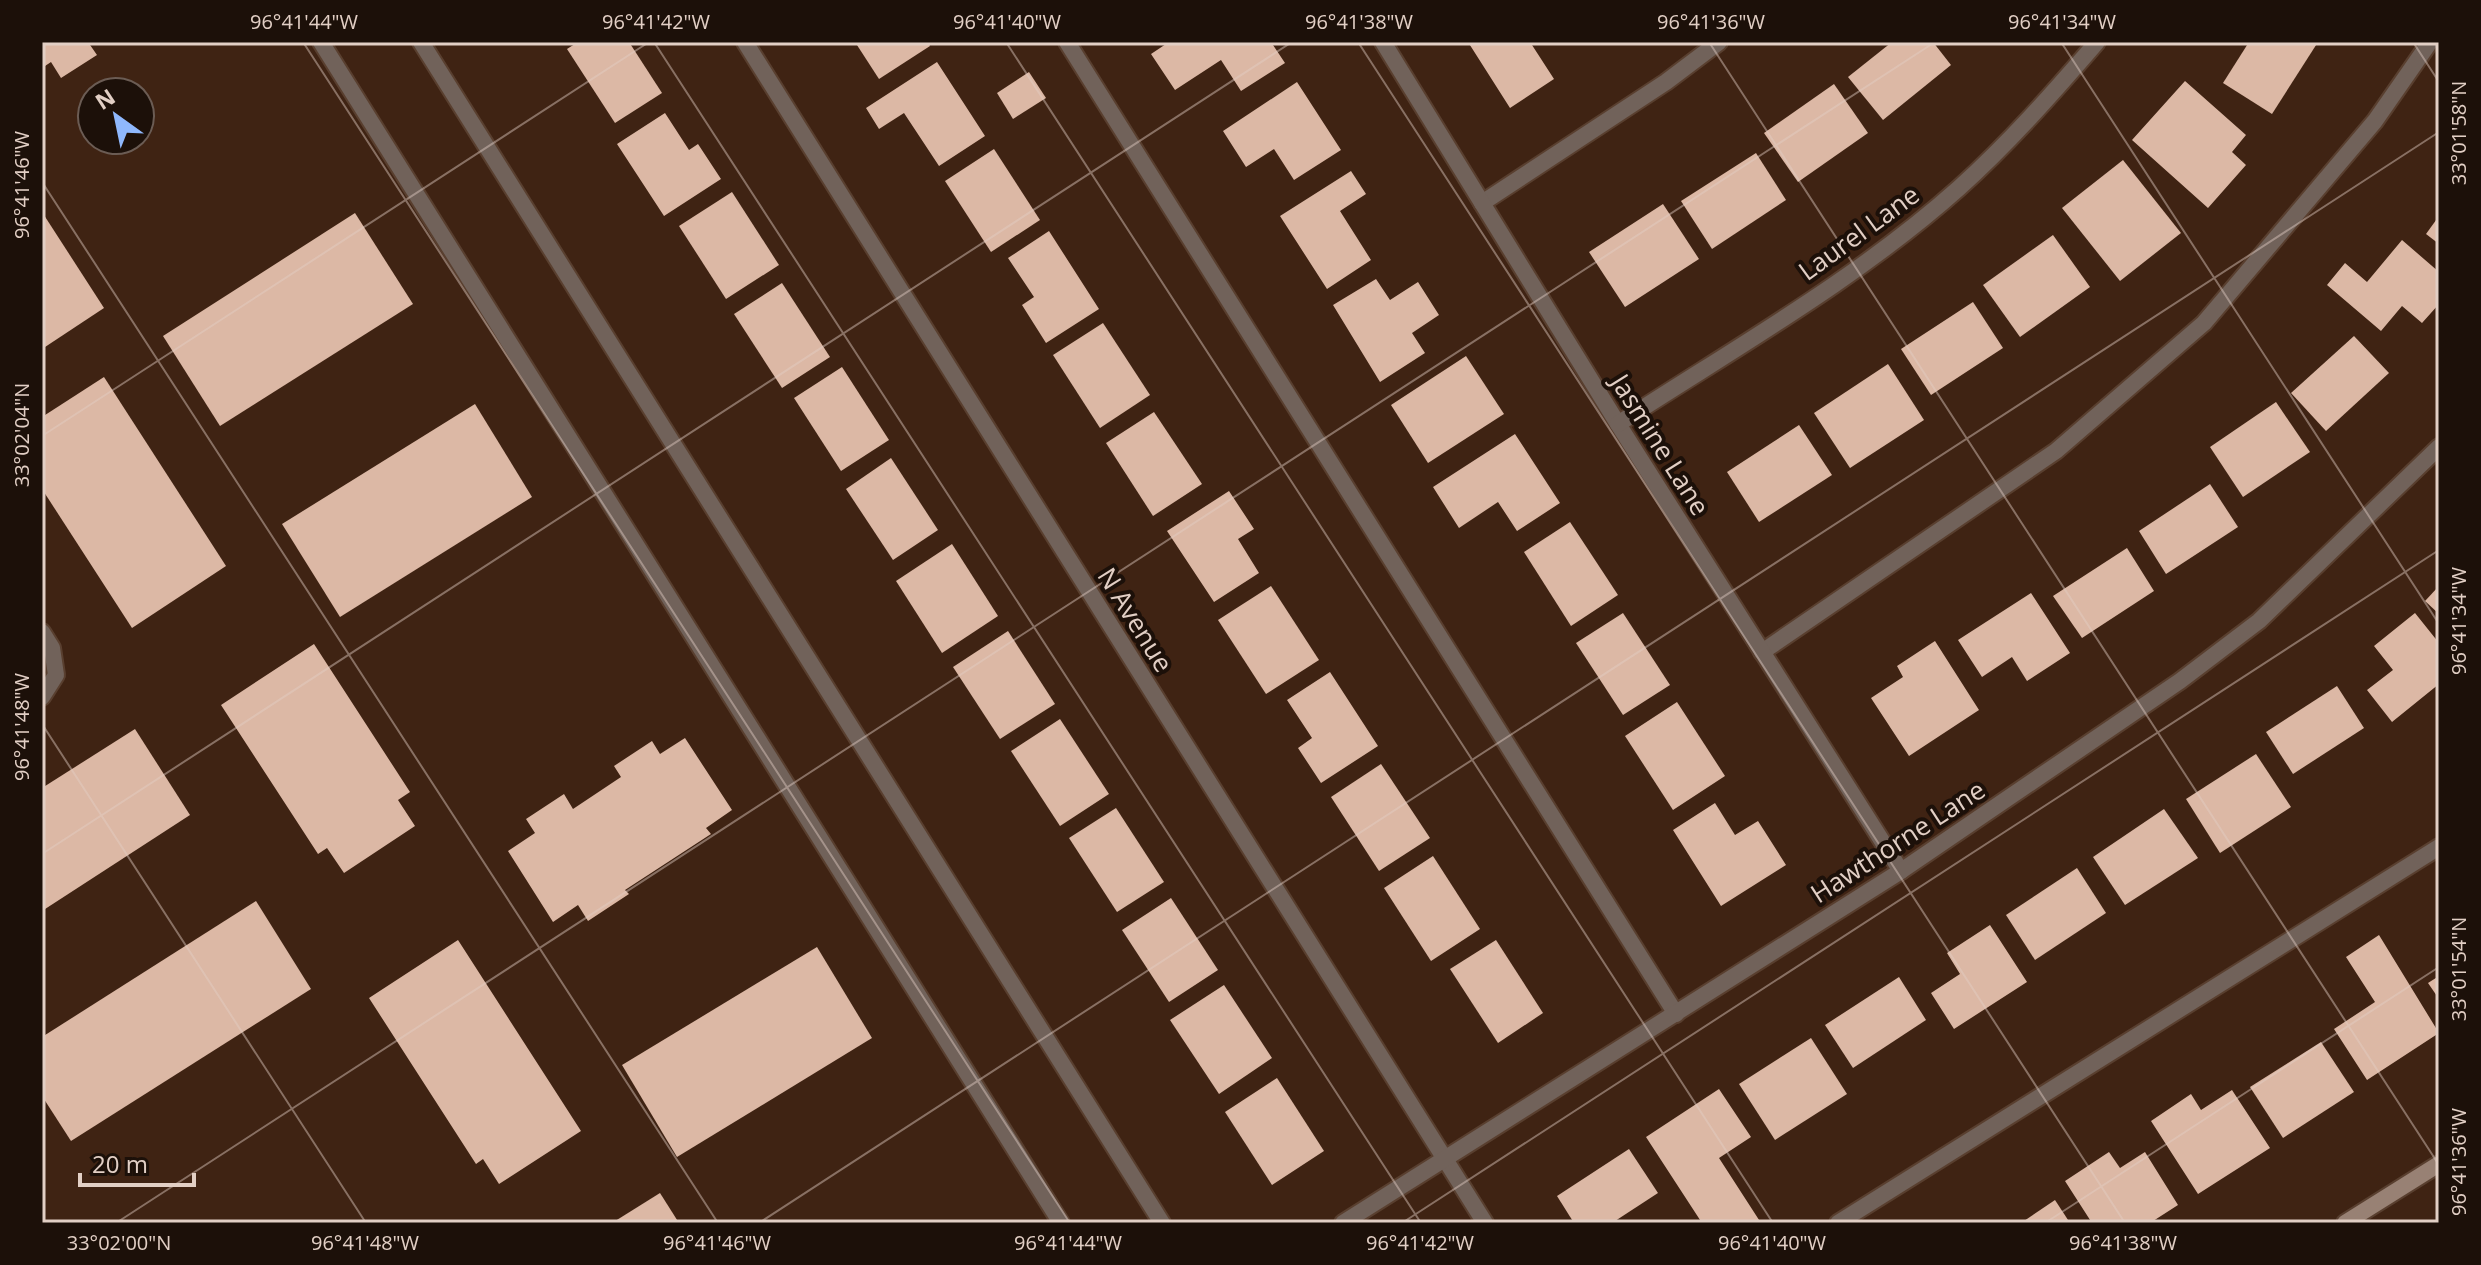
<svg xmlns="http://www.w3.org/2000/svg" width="2481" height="1265" viewBox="0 0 2481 1265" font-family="'Open Sans',sans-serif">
	<rect width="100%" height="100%" fill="#3f2313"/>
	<g fill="#dcb8a5">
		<polygon points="42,42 88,42 97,55 61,78 51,62 42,68"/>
		<polygon points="578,42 629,42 662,93 615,123 567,49"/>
		<polygon points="855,42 928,42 930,46 879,79"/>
		<polygon points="1169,42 1271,42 1285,63 1241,91 1221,60 1175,90 1151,54"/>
		<polygon points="1468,42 1536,42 1532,45 1554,79 1510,108"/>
		<polygon points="1892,42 1933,42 1951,65 1883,120 1848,77"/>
		<polygon points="2249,42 2318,42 2272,114 2223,83"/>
		<polygon points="937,62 985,136 939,166 904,113 879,129 866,108"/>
		<polygon points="1029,72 1046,98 1013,119 997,93"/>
		<polygon points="2185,81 2246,135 2232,152 2246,165 2208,208 2132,140"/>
		<polygon points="1297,82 1341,150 1294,180 1274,149 1246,167 1223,131"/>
		<polygon points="1834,84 1868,133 1798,182 1764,133"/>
		<polygon points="665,113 689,150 698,144 721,179 664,216 617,144"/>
		<polygon points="994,149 1040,220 991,252 945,181"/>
		<polygon points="1756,153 1786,200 1712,249 1681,201"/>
		<polygon points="2123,160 2181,233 2120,281 2062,208"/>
		<polygon points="1351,171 1366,194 1340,211 1371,260 1327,289 1280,216"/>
		<polygon points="732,192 779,265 726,299 679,226"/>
		<polygon points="1663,204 1699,259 1625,307 1589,252"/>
		<polygon points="42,212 104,308 42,349"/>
		<polygon points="355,213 413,304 220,426 163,336"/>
		<polygon points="2439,216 2439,244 2426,234"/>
		<polygon points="1049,231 1099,309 1046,343 1022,305 1034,297 1008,258"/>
		<polygon points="2053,235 2090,287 2020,337 1983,285"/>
		<polygon points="2402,240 2439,272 2439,304 2422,323 2402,306 2381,331 2327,285 2345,263 2367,282"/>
		<polygon points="1376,279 1390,300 1418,282 1439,315 1412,333 1425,353 1380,382 1333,305"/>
		<polygon points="782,283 830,357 782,388 734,314"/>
		<polygon points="1973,302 2003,348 1931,395 1901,349"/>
		<polygon points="1103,323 1150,395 1100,428 1053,355"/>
		<polygon points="2354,336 2389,373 2326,431 2291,393"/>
		<polygon points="1466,356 1504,414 1428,463 1391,405"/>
		<polygon points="1888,364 1924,420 1850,468 1814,413"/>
		<polygon points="842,367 889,440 841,471 794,398"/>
		<polygon points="104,377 226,566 132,628 42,489 42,417"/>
		<polygon points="2276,402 2310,452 2243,497 2210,447"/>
		<polygon points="475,404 532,497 340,617 282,524"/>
		<polygon points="1154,412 1202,484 1153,516 1106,443"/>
		<polygon points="1799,425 1832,475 1759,522 1727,472"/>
		<polygon points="1515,434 1560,503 1517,531 1498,502 1459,528 1433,487"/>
		<polygon points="891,458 938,530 893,560 846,489"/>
		<polygon points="2210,484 2238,527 2166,574 2139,531"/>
		<polygon points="1229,491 1254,529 1238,539 1259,573 1214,602 1167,531"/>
		<polygon points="1570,522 1618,595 1571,626 1524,552"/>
		<polygon points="952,544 998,616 942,653 896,581"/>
		<polygon points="2127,548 2154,591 2082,638 2053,596"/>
		<polygon points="1271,586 1319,660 1266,694 1218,620"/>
		<polygon points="2439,586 2439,614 2425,601"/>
		<polygon points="2031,593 2070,653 2027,681 2012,657 1982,677 1958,640"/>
		<polygon points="1623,613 1670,685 1623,715 1576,643"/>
		<polygon points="2415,613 2439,643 2439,684 2392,722 2367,690 2393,670 2374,646"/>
		<polygon points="1008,631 1055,704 1000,739 953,667"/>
		<polygon points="1935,641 1979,710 1909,756 1871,698 1903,677 1897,666"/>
		<polygon points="314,644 410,792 398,800 415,826 344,873 327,848 318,854 221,705"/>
		<polygon points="1330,672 1378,746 1321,783 1298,748 1312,738 1287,700"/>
		<polygon points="2337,686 2364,728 2293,774 2266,732"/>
		<polygon points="1677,702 1725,776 1673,810 1625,736"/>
		<polygon points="1060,719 1109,794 1060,826 1011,751"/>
		<polygon points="135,729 190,815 42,911 42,788"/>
		<polygon points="685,738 732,810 706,828 711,834 625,890 629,894 588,921 578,905 553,922 508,851 535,833 526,819 564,794 573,809 621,777 614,766 652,741 660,754"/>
		<polygon points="2256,754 2291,807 2220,853 2186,799"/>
		<polygon points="1381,764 1430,838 1379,871 1331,797"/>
		<polygon points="1715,803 1735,835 1758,821 1786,865 1721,906 1673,830"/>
		<polygon points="1116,808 1164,882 1117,912 1069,838"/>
		<polygon points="2164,809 2198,858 2125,905 2093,857"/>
		<polygon points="1433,856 1480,929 1431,961 1384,888"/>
		<polygon points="2077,868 2106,913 2035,960 2006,915"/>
		<polygon points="1171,898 1218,970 1169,1002 1122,930"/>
		<polygon points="256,901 311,989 71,1141 42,1096 42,1037"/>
		<polygon points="1990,925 2027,982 1954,1029 1931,993 1960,974 1947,953"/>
		<polygon points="2379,935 2439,1033 2367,1080 2334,1029 2375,1002 2346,957"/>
		<polygon points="458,940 581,1131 499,1184 483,1159 476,1164 369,998"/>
		<polygon points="1496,940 1543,1013 1498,1043 1450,969"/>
		<polygon points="817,947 872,1038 677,1157 622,1065"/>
		<polygon points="2439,976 2439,999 2428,983"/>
		<polygon points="1899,977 1926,1020 1853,1068 1825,1025"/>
		<polygon points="1224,985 1272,1058 1219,1094 1170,1020"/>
		<polygon points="1811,1038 1847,1094 1775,1140 1739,1084"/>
		<polygon points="2321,1042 2354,1092 2283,1138 2250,1087"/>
		<polygon points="1277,1078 1324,1151 1272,1185 1225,1112"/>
		<polygon points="1719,1089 1751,1137 1719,1158 1761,1223 1702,1223 1646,1137"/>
		<polygon points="2232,1090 2270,1148 2198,1194 2151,1121 2191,1094 2201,1110"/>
		<polygon points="1629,1149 1658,1193 1612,1223 1574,1223 1557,1196"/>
		<polygon points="2109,1152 2120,1168 2145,1152 2178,1205 2150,1223 2092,1223 2065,1181"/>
		<polygon points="660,1193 679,1223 612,1223"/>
		<polygon points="2055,1200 2070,1223 2021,1223"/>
	</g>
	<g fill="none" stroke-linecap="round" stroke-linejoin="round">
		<g stroke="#593f2f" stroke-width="20">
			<g id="lane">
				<polyline points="321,42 1061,1223"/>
				<polyline points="421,42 1162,1223"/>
				<polyline points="1067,42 1676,1014"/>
				<polyline points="1482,203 1666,82 1719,42"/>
				<polyline points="42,632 52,648 56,675 42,697"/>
				<polyline points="1762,652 2056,451 2204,323 2375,121 2430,42"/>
				<polyline points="1838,1223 2439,847"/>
			</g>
		</g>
		<g stroke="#593f2f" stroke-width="20">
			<g id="street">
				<polyline points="745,42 1485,1223"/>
				<polyline points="1383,42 1618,424 1901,871"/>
				<path d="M1618,424C1733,349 1856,280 1959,188C2009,143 2053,93 2097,42"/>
				<polyline points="1343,1223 1901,871 2180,681 2259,621 2439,447"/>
			</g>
		</g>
		<g stroke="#593f2f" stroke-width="20">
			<polyline id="secondary" points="2345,1223 2439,1164"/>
		</g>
		<use href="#lane" stroke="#71625a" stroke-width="16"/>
		<use href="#street" stroke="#71625a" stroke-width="16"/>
		<use href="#secondary" stroke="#988174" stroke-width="16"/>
	</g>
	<path fill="none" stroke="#e2cfc5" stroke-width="2" stroke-opacity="0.45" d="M303,42L1070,1223M654,42L1421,1223M1006,42L1773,1223M1358,42L2125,1223M1709,42L2439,1165M2061,42L2439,624M2413,42L2439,82M42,182L718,1223M42,436L649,42M42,724L366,1223M42,854L1292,42M116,1223L1935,42M759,1223L2439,132M1402,1223L2439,550M2045,1223L2439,967"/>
	<g text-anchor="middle" stroke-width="8" stroke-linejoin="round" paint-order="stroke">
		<g font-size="26" fill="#e2cfc5" stroke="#1c1009">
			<text transform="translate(1859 233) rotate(-36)" y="9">Laurel Lane</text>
			<text transform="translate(1660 445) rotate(58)" y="9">Jasmine Lane</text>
			<text transform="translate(1135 620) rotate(58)" y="9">N Avenue</text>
			<text transform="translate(1898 842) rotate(-33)" y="9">Hawthorne Lane</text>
		</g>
	</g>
	<rect width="2481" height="1265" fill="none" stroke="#1c1009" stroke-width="88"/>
	<g transform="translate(116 116) rotate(327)"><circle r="38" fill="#1c1009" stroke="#6b5c54" stroke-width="2"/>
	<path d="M0-6L14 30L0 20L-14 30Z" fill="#8fb8fd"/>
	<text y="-12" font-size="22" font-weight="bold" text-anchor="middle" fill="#e2cfc5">N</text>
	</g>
	<path d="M80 1173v12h114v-12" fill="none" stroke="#e2cfc5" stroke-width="4"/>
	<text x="92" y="1173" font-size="24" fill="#e2cfc5" stroke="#1c1009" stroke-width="6" paint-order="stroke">20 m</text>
	<rect x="44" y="44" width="2393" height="1177" fill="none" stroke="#e2cfc5" stroke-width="3"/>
	<g font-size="20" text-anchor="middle" fill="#e2cfc5">
		<text x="304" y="29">96°41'44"W</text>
		<text x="656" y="29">96°41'42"W</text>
		<text x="1007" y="29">96°41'40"W</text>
		<text x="1359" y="29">96°41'38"W</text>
		<text x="1711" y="29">96°41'36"W</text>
		<text x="2062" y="29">96°41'34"W</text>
		<text transform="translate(2459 133) rotate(-90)" y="7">33°01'58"N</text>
		<text transform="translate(22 185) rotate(-90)" y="7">96°41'46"W</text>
		<text transform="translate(22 435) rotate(-90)" y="7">33°02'04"N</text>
		<text transform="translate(2459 621) rotate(-90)" y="7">96°41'34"W</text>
		<text transform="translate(22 727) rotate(-90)" y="7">96°41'48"W</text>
		<text transform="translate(2459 969) rotate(-90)" y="7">33°01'54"N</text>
		<text transform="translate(2459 1162) rotate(-90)" y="7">96°41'36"W</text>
		<text x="119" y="1250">33°02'00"N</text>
		<text x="365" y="1250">96°41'48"W</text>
		<text x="717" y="1250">96°41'46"W</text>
		<text x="1068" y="1250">96°41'44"W</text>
		<text x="1420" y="1250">96°41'42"W</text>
		<text x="1772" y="1250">96°41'40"W</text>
		<text x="2123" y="1250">96°41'38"W</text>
	</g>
</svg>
